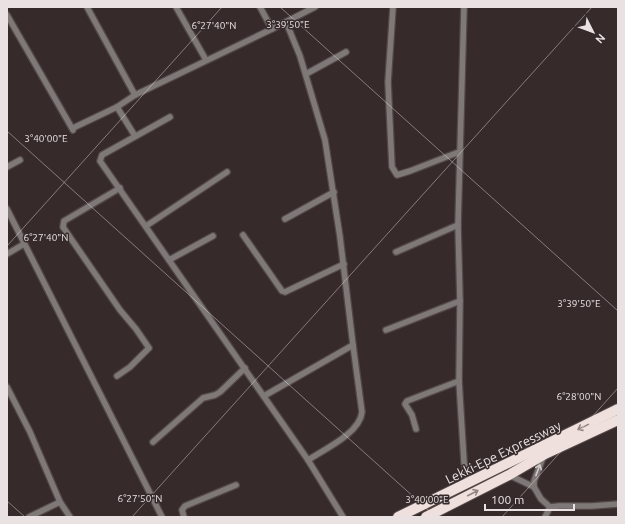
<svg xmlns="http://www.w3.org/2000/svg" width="625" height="524" viewBox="0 0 625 524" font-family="Ubuntu,sans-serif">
	<rect width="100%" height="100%" fill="#362a2b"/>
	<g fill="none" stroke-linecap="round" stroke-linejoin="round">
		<g stroke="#534748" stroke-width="8">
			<g id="street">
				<polyline points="87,7 135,95"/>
				<polyline points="176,7 206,60"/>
				<polyline points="260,7 272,29"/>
				<polyline points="393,7 388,82 392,167 397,175 410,171 459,152"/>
				<polyline points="464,7 458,225 460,301 459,381 464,462 469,482"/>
				<polyline points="7,15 73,130 73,128 117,107 135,95 272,29 315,7"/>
				<path d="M286,22L300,56L325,140L340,237L353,345L362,412C360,433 325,449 308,460"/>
				<polyline points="306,74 346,52"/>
				<polyline points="117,107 135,136"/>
				<polyline points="170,117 102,155 100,161 308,460 343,517"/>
				<polyline points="7,167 20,160"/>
				<polyline points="7,209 162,517"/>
				<polyline points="285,219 334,192"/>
				<polyline points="146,226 227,172"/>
				<polyline points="243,235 282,291 285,292 344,264"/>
				<polyline points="396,252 458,225"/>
				<polyline points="7,254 24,244"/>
				<polyline points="169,260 213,236"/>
				<polyline points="386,330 460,301"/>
				<polyline points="117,376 130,367 149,348 136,329 120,310 63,227 64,221 120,188"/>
				<polyline points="7,387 30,432 60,502 70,517"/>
				<polyline points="264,396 353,345"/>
				<polyline points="416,429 412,415 405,404 407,401 459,381"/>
				<polyline points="153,442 203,398 215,395 220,392 245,368"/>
				<polyline points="509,475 534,487 541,499 550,507"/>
				<polyline points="534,487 534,481 544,455"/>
				<polyline points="550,507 559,506 592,506 618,504"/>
				<polyline points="29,517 60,502"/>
				<polyline points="184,517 182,510 185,506 236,485"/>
				<polyline points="545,517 550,507"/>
			</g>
		</g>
		<g stroke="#534748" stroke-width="12">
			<g id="highway">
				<polyline points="398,517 618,409"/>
				<polyline points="426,517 509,475 545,454 618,420"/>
			</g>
		</g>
		<use href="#street" stroke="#7e7877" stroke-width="5.5"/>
		<use href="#highway" stroke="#efe0dd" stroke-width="10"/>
	</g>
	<defs><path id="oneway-shaft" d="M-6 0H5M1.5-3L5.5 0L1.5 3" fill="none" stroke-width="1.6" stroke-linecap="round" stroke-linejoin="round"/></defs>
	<g stroke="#928584">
		<use href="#oneway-shaft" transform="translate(583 427) rotate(154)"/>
		<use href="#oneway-shaft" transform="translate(473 493) rotate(-27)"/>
	</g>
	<use stroke="#cfc8c7" href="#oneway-shaft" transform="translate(538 470) rotate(-69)"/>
	<path fill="none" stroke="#eae2e2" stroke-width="1" stroke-opacity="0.45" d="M280,7L618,311M7,131L436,517M7,246L222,7M7,501L25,517M132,517L592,7M502,517L618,388"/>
	<g text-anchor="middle" stroke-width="3" stroke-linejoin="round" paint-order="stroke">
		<g font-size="13" fill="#eae2e2" stroke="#362a2b">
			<text transform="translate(503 452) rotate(-26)" y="5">Lekki-Epe Expressway</text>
		</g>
	</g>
	<g font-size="10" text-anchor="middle" fill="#eae2e2" stroke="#362a2b" stroke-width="3" stroke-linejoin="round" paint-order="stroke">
		<text x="288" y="28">3°39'50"E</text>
		<text x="214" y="29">6°27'40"N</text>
		<text x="46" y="142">3°40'00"E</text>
		<text x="46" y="241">6°27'40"N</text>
		<text x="579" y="307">3°39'50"E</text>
		<text x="579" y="400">6°28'00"N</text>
		<text x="140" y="502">6°27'50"N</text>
		<text x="427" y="503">3°40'00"E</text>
	</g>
	<rect width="625" height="524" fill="none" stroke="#eae2e2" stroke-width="16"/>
	<g transform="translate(593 32) rotate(132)" stroke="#362a2b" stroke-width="3" paint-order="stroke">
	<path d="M0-3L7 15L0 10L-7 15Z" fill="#eae2e2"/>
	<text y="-6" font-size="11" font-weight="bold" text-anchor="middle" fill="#eae2e2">N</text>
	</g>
	<path d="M485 504v6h89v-6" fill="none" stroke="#eae2e2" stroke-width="2"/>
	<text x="491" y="504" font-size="12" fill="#eae2e2" stroke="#362a2b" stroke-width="3" paint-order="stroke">100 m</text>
</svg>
